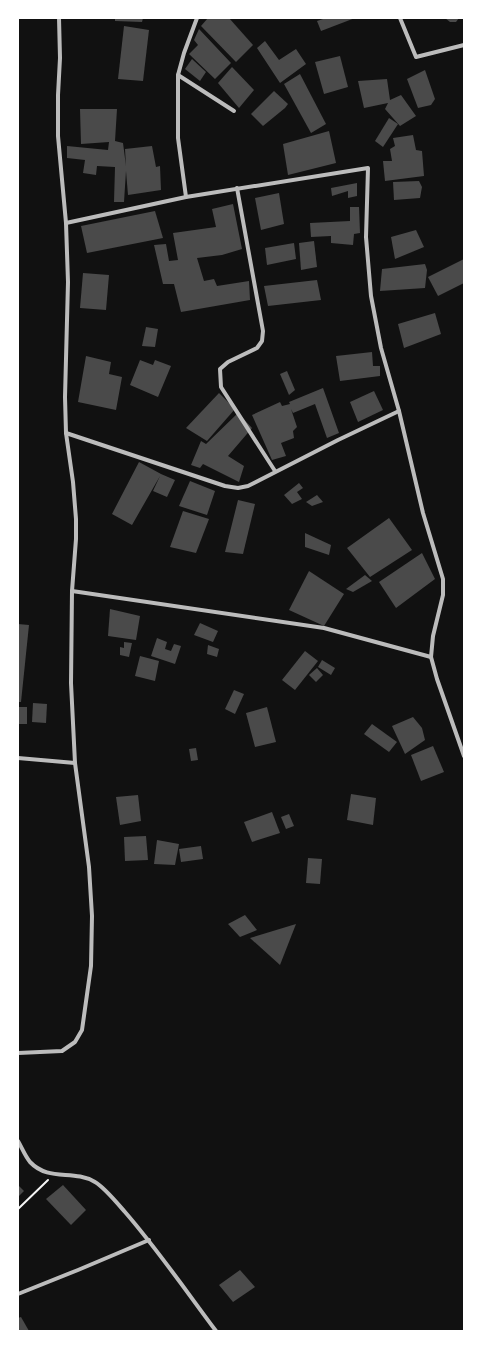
<svg xmlns="http://www.w3.org/2000/svg" width="482" height="1349" viewBox="0 0 482 1349" font-family="Cabin,sans-serif">
	<rect width="100%" height="100%" fill="#111"/>
	<g fill="#4a4a4a">
		<polygon points="115,18 143,18 142,22 115,21"/>
		<polygon points="208,18 229,18 253,45 236,62 201,26"/>
		<polygon points="326,18 355,18 321,31 317,21"/>
		<polygon points="445,18 459,18 456,22 450,22"/>
		<polygon points="124,26 149,30 143,81 118,79"/>
		<polygon points="199,29 231,63 215,79 189,54 198,45 194,40"/>
		<polygon points="265,41 279,60 296,49 306,64 280,83 257,48"/>
		<polygon points="340,56 348,87 324,94 315,62"/>
		<polygon points="192,59 206,72 200,81 185,69"/>
		<polygon points="232,67 254,90 239,108 218,83"/>
		<polygon points="425,70 435,99 431,105 418,108 407,79"/>
		<polygon points="300,74 326,124 311,133 284,84"/>
		<polygon points="387,79 390,100 401,95 416,116 400,126 385,109 388,103 364,108 358,81"/>
		<polygon points="274,91 288,104 285,108 263,126 251,114"/>
		<polygon points="80,109 117,109 115,141 123,143 126,166 125,149 152,146 156,167 160,166 161,190 128,195 126,171 124,202 114,202 115,167 97,166 96,175 83,173 85,160 67,158 67,146 108,150 109,142 81,144"/>
		<polygon points="389,118 398,124 383,147 375,141"/>
		<polygon points="329,131 336,163 288,175 283,144"/>
		<polygon points="413,135 416,150 422,151 424,176 385,181 383,161 392,161 390,149 395,146 393,138"/>
		<polygon points="419,181 422,187 420,198 394,200 393,182"/>
		<polygon points="357,183 357,196 348,198 348,191 332,196 331,188"/>
		<polygon points="279,193 284,224 261,230 255,198"/>
		<polygon points="233,204 242,249 222,255 197,258 204,281 214,279 217,286 249,281 250,300 181,312 174,284 163,284 154,245 166,244 169,261 178,260 173,233 216,227 212,209"/>
		<polygon points="350,207 359,207 360,233 354,234 353,245 331,243 331,236 311,237 310,223 350,221"/>
		<polygon points="155,211 163,238 87,253 81,226"/>
		<polygon points="416,230 424,247 395,259 391,237"/>
		<polygon points="314,241 317,267 301,270 299,243"/>
		<polygon points="294,243 296,259 267,265 265,248"/>
		<polygon points="464,259 464,283 438,296 428,277"/>
		<polygon points="425,264 427,270 425,288 380,291 382,269"/>
		<polygon points="83,273 109,275 106,310 80,308"/>
		<polygon points="317,280 321,300 268,306 264,286"/>
		<polygon points="435,313 441,334 404,348 398,324"/>
		<polygon points="146,327 158,329 155,347 142,346"/>
		<polygon points="372,352 373,366 380,366 380,376 340,381 336,356"/>
		<polygon points="86,356 111,362 109,374 122,377 116,410 78,402"/>
		<polygon points="140,360 153,365 155,360 171,366 158,397 130,385"/>
		<polygon points="287,371 295,390 289,395 280,374"/>
		<polygon points="323,388 339,433 327,438 315,404 293,413 291,409 297,427 293,431 294,438 281,443 286,456 272,460 252,415 280,402 282,406 290,404 289,402"/>
		<polygon points="374,391 383,410 358,422 350,402"/>
		<polygon points="219,393 235,409 207,441 186,428"/>
		<polygon points="238,413 252,428 228,456 244,466 239,482 203,464 200,468 191,465 201,441 206,444"/>
		<polygon points="139,462 161,474 175,480 167,497 153,491 160,476 132,525 112,514"/>
		<polygon points="190,481 215,491 207,515 179,506"/>
		<polygon points="299,483 303,488 297,492 302,499 292,504 284,495"/>
		<polygon points="317,495 323,502 312,506 306,502"/>
		<polygon points="238,500 255,504 243,554 225,552"/>
		<polygon points="183,511 209,519 196,553 170,547"/>
		<polygon points="389,518 412,550 370,577 347,548"/>
		<polygon points="305,533 331,545 329,555 305,547"/>
		<polygon points="422,553 435,579 396,608 379,582"/>
		<polygon points="309,571 344,594 324,626 289,610"/>
		<polygon points="365,575 372,581 353,592 346,589"/>
		<polygon points="110,609 140,616 136,640 108,636"/>
		<polygon points="200,623 218,631 213,642 194,635"/>
		<polygon points="18,624 29,625 21,702 18,702"/>
		<polygon points="157,638 167,642 165,649 171,651 174,644 181,646 175,664 151,656"/>
		<polygon points="124,642 132,643 129,657 120,655 120,647 124,648"/>
		<polygon points="208,645 219,649 217,657 207,654"/>
		<polygon points="305,651 318,661 295,690 282,680"/>
		<polygon points="140,656 159,661 155,681 135,676"/>
		<polygon points="322,660 335,668 331,675 318,667"/>
		<polygon points="317,668 323,675 316,682 309,675"/>
		<polygon points="234,690 244,694 235,714 225,709"/>
		<polygon points="33,703 47,704 46,723 32,722"/>
		<rect x="18" y="707" width="9" height="17"/>
		<polygon points="267,707 276,742 255,747 246,713"/>
		<polygon points="413,717 422,728 425,740 405,754 392,726"/>
		<polygon points="372,724 397,742 389,752 364,734"/>
		<polygon points="433,746 444,772 421,781 411,755"/>
		<polygon points="196,748 198,760 191,761 189,749"/>
		<polygon points="351,794 376,798 373,825 347,820"/>
		<polygon points="138,795 141,821 120,825 116,797"/>
		<polygon points="272,812 280,833 252,842 244,822"/>
		<polygon points="289,814 294,826 286,829 281,817"/>
		<polygon points="146,836 148,860 125,861 124,837"/>
		<polygon points="157,840 179,844 175,865 154,864"/>
		<polygon points="201,846 203,859 181,862 179,849"/>
		<polygon points="308,858 322,859 320,884 306,883"/>
		<polygon points="245,915 257,930 240,937 228,924"/>
		<polygon points="296,924 280,965 250,938"/>
		<polygon points="18,1185 24,1191 18,1197"/>
		<polygon points="63,1185 86,1210 71,1225 46,1199"/>
		<polygon points="240,1270 255,1287 233,1302 219,1285"/>
		<polygon points="21,1317 29,1331 18,1331 18,1318"/>
	</g>
	<g fill="none" stroke-linecap="round" stroke-linejoin="round">
		<polyline stroke="#f5f5f5" stroke-width="2" points="18,1209 48,1180"/>
		<g stroke="#bcbcbc" stroke-width="4">
			<polyline points="197,18 184,53 178,75 178,138 186,197 368,168 366,237 371,296 381,348 399,411 423,513 443,579 443,595 433,636 431,657 437,679 464,756"/>
			<polyline points="400,18 416,57 464,45"/>
			<polyline points="178,75 234,111"/>
			<polyline points="237,188 263,331 262,341 257,348 228,362 220,369 221,387 275,471"/>
			<polyline points="66,223 186,197"/>
			<polyline points="66,433 225,486 238,488 248,486 338,440 399,411"/>
			<polyline points="72,591 324,628 431,657"/>
			<polyline points="18,758 75,763"/>
			<polyline points="18,1053 62,1051 75,1042 82,1030 91,966 92,916 89,867 75,763 71,683 72,591 76,539 76,519 73,482 66,433 65,397 68,282 66,223 58,136 58,95 60,58 59,18"/>
			<path d="M18,1141C22,1148 25,1156 30,1162C49,1182 73,1169 95,1182C104,1187 118,1204 125,1212C158,1250 186,1291 216,1331"/>
			<polyline points="18,1294 78,1270 149,1240"/>
		</g>
	</g>
	<rect width="482" height="1349" fill="none" stroke="#ffffff" stroke-width="38"/>
</svg>
